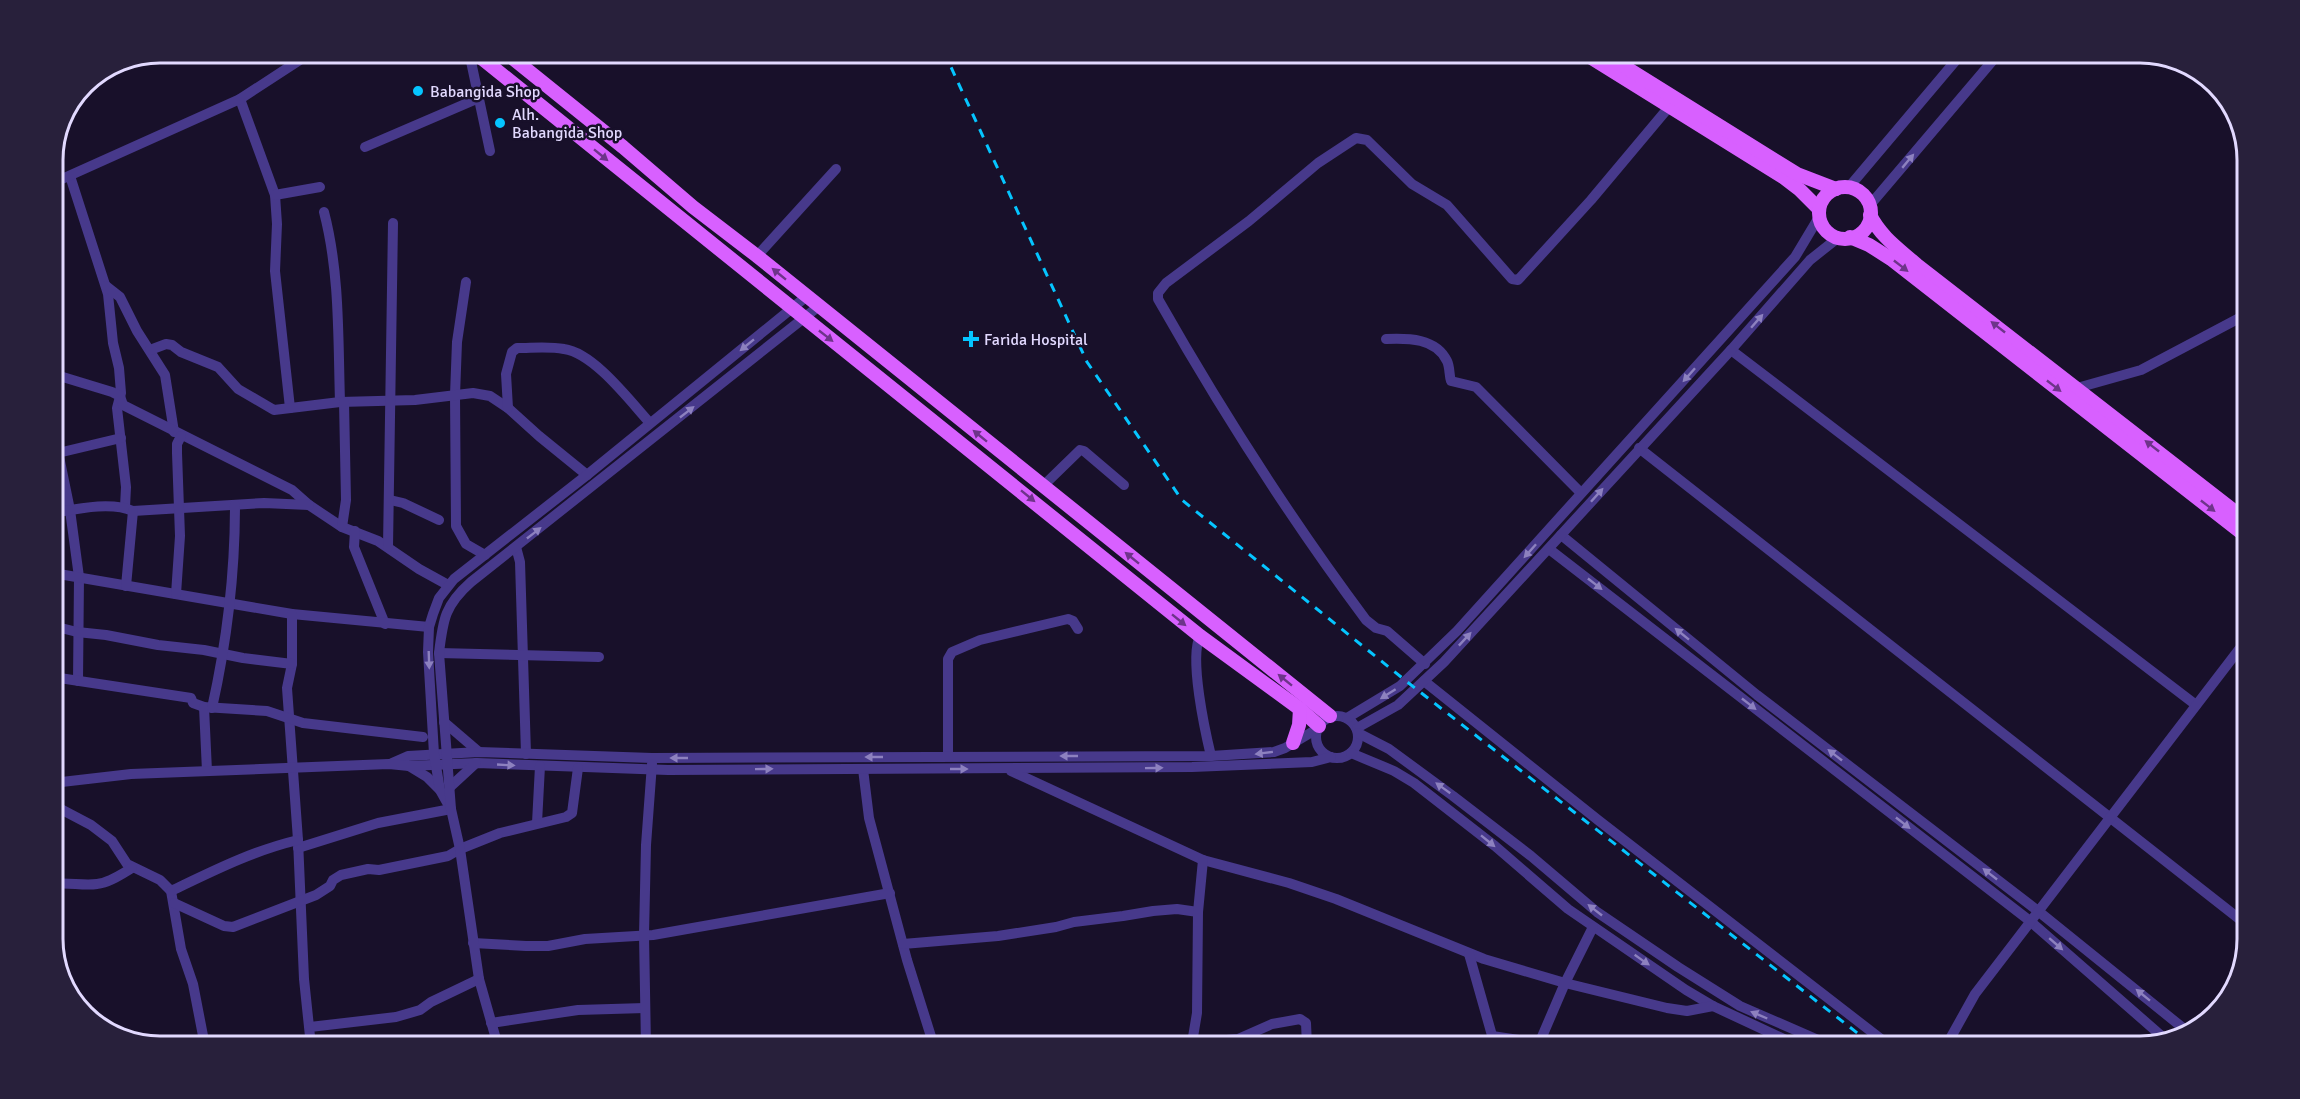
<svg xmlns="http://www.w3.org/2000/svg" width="2300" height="1099" viewBox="0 0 2300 1099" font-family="Signika,sans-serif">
	<rect width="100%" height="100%" fill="#18102a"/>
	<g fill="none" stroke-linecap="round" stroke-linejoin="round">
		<g stroke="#47398b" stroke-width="10">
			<polyline points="469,52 490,151"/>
			<polyline points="240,99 275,195 277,224 275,271 290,408"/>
			<polyline points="365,147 479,98"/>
			<polyline points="70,176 108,294 113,343 119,368 121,393 117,408 126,487 125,507"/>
			<polyline points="53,183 240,99 312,52"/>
			<polyline points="1849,187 1963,52"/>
			<polyline points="275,195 320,187"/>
			<polyline points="1870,205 2000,52"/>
			<path d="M324,212C340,273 338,339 340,402"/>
			<polyline points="757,256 836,169"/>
			<polyline points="466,282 457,342 455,395 456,526 466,544 485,555"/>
			<polyline points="106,286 120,297 137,331 165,375 174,432"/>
			<path d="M1386,339C1408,338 1436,338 1447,361C1450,367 1449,375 1451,381L1476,387L1581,493"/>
			<polyline points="150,350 166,344 172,345 181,352 218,367 238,389 274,410 340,402 415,400 473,393 490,396 508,408 539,436 587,475"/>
			<polyline points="1731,350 2196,705"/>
			<polyline points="53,374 112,392 120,396 123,405 292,490 309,505 342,527 378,541 419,569 448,585"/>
			<polyline points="2077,388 2141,370 2247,314"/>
			<path d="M508,408L506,374L512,352L517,348C532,348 549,346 564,349C594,353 630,401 650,423"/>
			<polyline points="53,427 70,510 79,577 78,681"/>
			<polyline points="1639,448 2247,925"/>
			<polyline points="58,453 121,438"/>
			<polyline points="1043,486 1080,450 1084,451 1124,485"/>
			<polyline points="390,500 403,503 439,520"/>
			<path d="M53,513C76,509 111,501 133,511L264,503L309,505"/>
			<polyline points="342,527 346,500 344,402"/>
			<polyline points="355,531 354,547 385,624"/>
			<polyline points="1561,535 1757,695 2038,911 2188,1032"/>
			<polyline points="388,547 393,223"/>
			<polyline points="516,547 520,562 526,754"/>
			<polyline points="1549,549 2030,921 2165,1039"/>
			<polyline points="53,573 292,614 429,627"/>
			<polyline points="126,586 133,511"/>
			<polyline points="176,594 180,536 177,453 177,444 181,436"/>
			<polyline points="292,614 292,664 287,688 298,840 304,979 311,1046"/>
			<polyline points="53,626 77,632 106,635 158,645 204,650 243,658 292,664"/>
			<path d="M1200,636C1189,658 1205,731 1211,756"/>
			<polyline points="439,653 599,657"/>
			<path d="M1425,664L1387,631L1376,628L1366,620C1290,518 1221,410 1158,299V293L1166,283L1249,221L1318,163L1356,138L1367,140L1412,184L1447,205L1512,279L1518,280L1591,200L1669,107"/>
			<polyline points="53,677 191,698 193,703 204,707 267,711 303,723 423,737"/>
			<polyline points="1424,681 1598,820 1890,1046"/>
			<polyline points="204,707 207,771"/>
			<path d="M212,708C227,641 235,573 235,505"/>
			<circle cx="1337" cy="737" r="21"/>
			<polyline points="1347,718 1400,686 1457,631 1795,257 1819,217"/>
			<polyline points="444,722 479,752"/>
			<polyline points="1357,728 1398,705 1444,662 1731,350 1810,260 1839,237"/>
			<polyline points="1358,733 1389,749 1453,796 1531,856 1597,912 1678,967 1740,1006 1832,1046"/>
			<polyline points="1351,753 1394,771 1414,783 1495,846 1568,909 1686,990 1713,1006 1799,1046"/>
			<polyline points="948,756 948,659 952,652 980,640 1068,619 1073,621 1078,629"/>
			<polyline points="392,763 408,756 479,752 652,758 1211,756 1274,752 1285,748 1317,729"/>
			<polyline points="409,766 427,777 439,789"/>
			<polyline points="863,769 869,818 907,960 934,1046"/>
			<polyline points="1011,771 1203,860 1289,883 1336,899 1484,959 1565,983 1667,1008 1687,1011 1713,1006"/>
			<polyline points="53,783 131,774 389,764 409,766 477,763 668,770 1192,767 1312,762 1331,757"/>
			<polyline points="450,787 476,763"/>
			<polyline points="53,805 91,825 112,841 127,864 160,880 171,891 181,949 193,984 205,1046"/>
			<polyline points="449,806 440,790 434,754 428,652 429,627 433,614 439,598 454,579 587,475 807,296"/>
			<polyline points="537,823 540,766"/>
			<polyline points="298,848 378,823 451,809"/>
			<path d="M53,884C68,882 83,886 97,884C109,883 122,874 132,868"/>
			<polyline points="53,884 55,943"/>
			<path d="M171,891C213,871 252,851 298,840"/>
			<polyline points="174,903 224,926 233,927 316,895 330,886 333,880 341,875 368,869 379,870 448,856 460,849 500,833 566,817 572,813 578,768"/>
			<polyline points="473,943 526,946 548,946 585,939 653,935 890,893"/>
			<polyline points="903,944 998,936 1056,927 1074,922 1123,916 1153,911 1177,909 1198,912"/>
			<polyline points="1469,954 1495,1046"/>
			<polyline points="491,1023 578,1010 645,1008"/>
			<polyline points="310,1027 396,1017 420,1010 431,1002 479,979"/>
			<polyline points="1492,1036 1539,1043"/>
			<polyline points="1192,1043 1197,1013 1198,912 1203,860"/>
			<path d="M498,1046L479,979L460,849L451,809L439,653C443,619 445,605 471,582L819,306"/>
			<polyline points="646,1046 644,935 646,845 652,764"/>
			<polyline points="1183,1046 1192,1043 1238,1039 1272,1024 1300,1019 1306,1023 1307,1046"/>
			<polyline points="1538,1046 1565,983 1593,927"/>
			<polyline points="1946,1046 1975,994 2247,639"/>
		</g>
		<g stroke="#d860ff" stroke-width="14">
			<polyline points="474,52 1200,636 1300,709 1319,726"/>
			<polyline points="505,52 623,147 693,207 757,256 1330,716"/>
			<polyline points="1582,52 1783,177 1800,190 1819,209"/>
			<polyline points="1601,52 1797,174 1836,189"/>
			<circle cx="1845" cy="213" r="26"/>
			<path d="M1870,215C1881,237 1899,249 1917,265L2247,521"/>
			<polyline points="1850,237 1869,245 1891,259 2247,537"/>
			<polyline points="1293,743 1299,725 1300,709"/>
		</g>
		<polyline stroke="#05c5ff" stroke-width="3" stroke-dasharray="9 8" stroke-linecap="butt" points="944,52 1087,362 1182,500 1406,681 1874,1046"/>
	</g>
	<defs><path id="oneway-solid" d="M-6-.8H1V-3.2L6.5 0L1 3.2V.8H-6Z" transform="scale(1.5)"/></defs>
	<g fill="#6e348a">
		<use href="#oneway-solid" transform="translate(601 155) rotate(39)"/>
		<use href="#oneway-solid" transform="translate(1901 266) rotate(38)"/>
		<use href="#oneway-solid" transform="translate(779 274) rotate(-141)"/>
		<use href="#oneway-solid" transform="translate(1998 327) rotate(-142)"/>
		<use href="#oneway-solid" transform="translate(826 336) rotate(38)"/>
		<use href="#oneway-solid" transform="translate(2054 386) rotate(38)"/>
		<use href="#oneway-solid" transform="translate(980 436) rotate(-141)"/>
		<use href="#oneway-solid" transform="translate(2152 446) rotate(-142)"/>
		<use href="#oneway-solid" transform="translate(1028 496) rotate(39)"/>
		<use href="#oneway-solid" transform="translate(2208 506) rotate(38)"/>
		<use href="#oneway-solid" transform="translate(1132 558) rotate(-141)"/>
		<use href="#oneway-solid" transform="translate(1179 620) rotate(39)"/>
		<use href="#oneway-solid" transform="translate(1285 680) rotate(-141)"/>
	</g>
	<g fill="#8d81bf">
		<use href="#oneway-solid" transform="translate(1908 161) rotate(-50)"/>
		<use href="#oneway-solid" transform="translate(1757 321) rotate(-49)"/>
		<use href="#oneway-solid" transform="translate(747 345) rotate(141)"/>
		<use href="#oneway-solid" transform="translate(1689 375) rotate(132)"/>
		<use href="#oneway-solid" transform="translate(687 412) rotate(-38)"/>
		<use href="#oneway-solid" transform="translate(1597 495) rotate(-48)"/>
		<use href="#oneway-solid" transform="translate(534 533) rotate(-38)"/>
		<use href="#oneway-solid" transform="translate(1530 551) rotate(132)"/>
		<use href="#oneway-solid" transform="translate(1595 584) rotate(38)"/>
		<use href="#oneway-solid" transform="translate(1682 634) rotate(-141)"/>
		<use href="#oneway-solid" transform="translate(1465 639) rotate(-47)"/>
		<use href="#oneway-solid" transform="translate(429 660) rotate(88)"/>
		<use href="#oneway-solid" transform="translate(1388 694) rotate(148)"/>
		<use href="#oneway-solid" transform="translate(1749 704) rotate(38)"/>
		<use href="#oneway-solid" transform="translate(1264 753) rotate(173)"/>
		<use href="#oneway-solid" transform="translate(1835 755) rotate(-142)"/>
		<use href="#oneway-solid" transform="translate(1069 756) rotate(180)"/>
		<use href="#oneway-solid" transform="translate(874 757) rotate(180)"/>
		<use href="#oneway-solid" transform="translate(679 758) rotate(180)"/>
		<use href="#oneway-solid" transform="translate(506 765) rotate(3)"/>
		<use href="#oneway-solid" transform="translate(1154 768) rotate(-1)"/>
		<use href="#oneway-solid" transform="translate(764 769) rotate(-1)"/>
		<use href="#oneway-solid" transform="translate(959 769)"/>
		<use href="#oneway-solid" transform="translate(1443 788) rotate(-144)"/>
		<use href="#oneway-solid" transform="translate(1903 823) rotate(38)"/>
		<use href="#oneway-solid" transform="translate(1488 841) rotate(39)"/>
		<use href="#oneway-solid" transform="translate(1990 874) rotate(-142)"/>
		<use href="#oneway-solid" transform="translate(1595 910) rotate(-142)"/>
		<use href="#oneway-solid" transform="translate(2056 944) rotate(41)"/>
		<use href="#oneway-solid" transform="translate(1642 960) rotate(35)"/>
		<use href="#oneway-solid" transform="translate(2143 995) rotate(-141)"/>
		<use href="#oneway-solid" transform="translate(1759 1015) rotate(-157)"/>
	</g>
	<g fill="#05c5ff" stroke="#18102a" stroke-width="2">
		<circle cx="418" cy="91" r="6"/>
		<circle cx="500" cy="123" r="6"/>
		<path d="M968 330h6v6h6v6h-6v6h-6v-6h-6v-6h6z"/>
	</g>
	<g text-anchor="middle" stroke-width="5" stroke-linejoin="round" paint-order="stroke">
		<g font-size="16" fill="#e2d9ff" stroke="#18102a" text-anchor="start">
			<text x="430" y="97">Babangida Shop</text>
			<text x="512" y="120">Alh.<tspan x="512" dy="18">Babangida Shop</tspan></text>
			<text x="984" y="345">Farida Hospital</text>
		</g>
	</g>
	<path d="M0 0H2300V1099H0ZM160 63H2140A97 97 0 0 1 2237 160V939A97 97 0 0 1 2140 1036H160A97 97 0 0 1 63 939V160A97 97 0 0 1 160 63Z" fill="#28203b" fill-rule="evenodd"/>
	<path fill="none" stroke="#e2d9ff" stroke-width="3" d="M160 63H2140A97 97 0 0 1 2237 160V939A97 97 0 0 1 2140 1036H160A97 97 0 0 1 63 939V160A97 97 0 0 1 160 63Z"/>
</svg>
